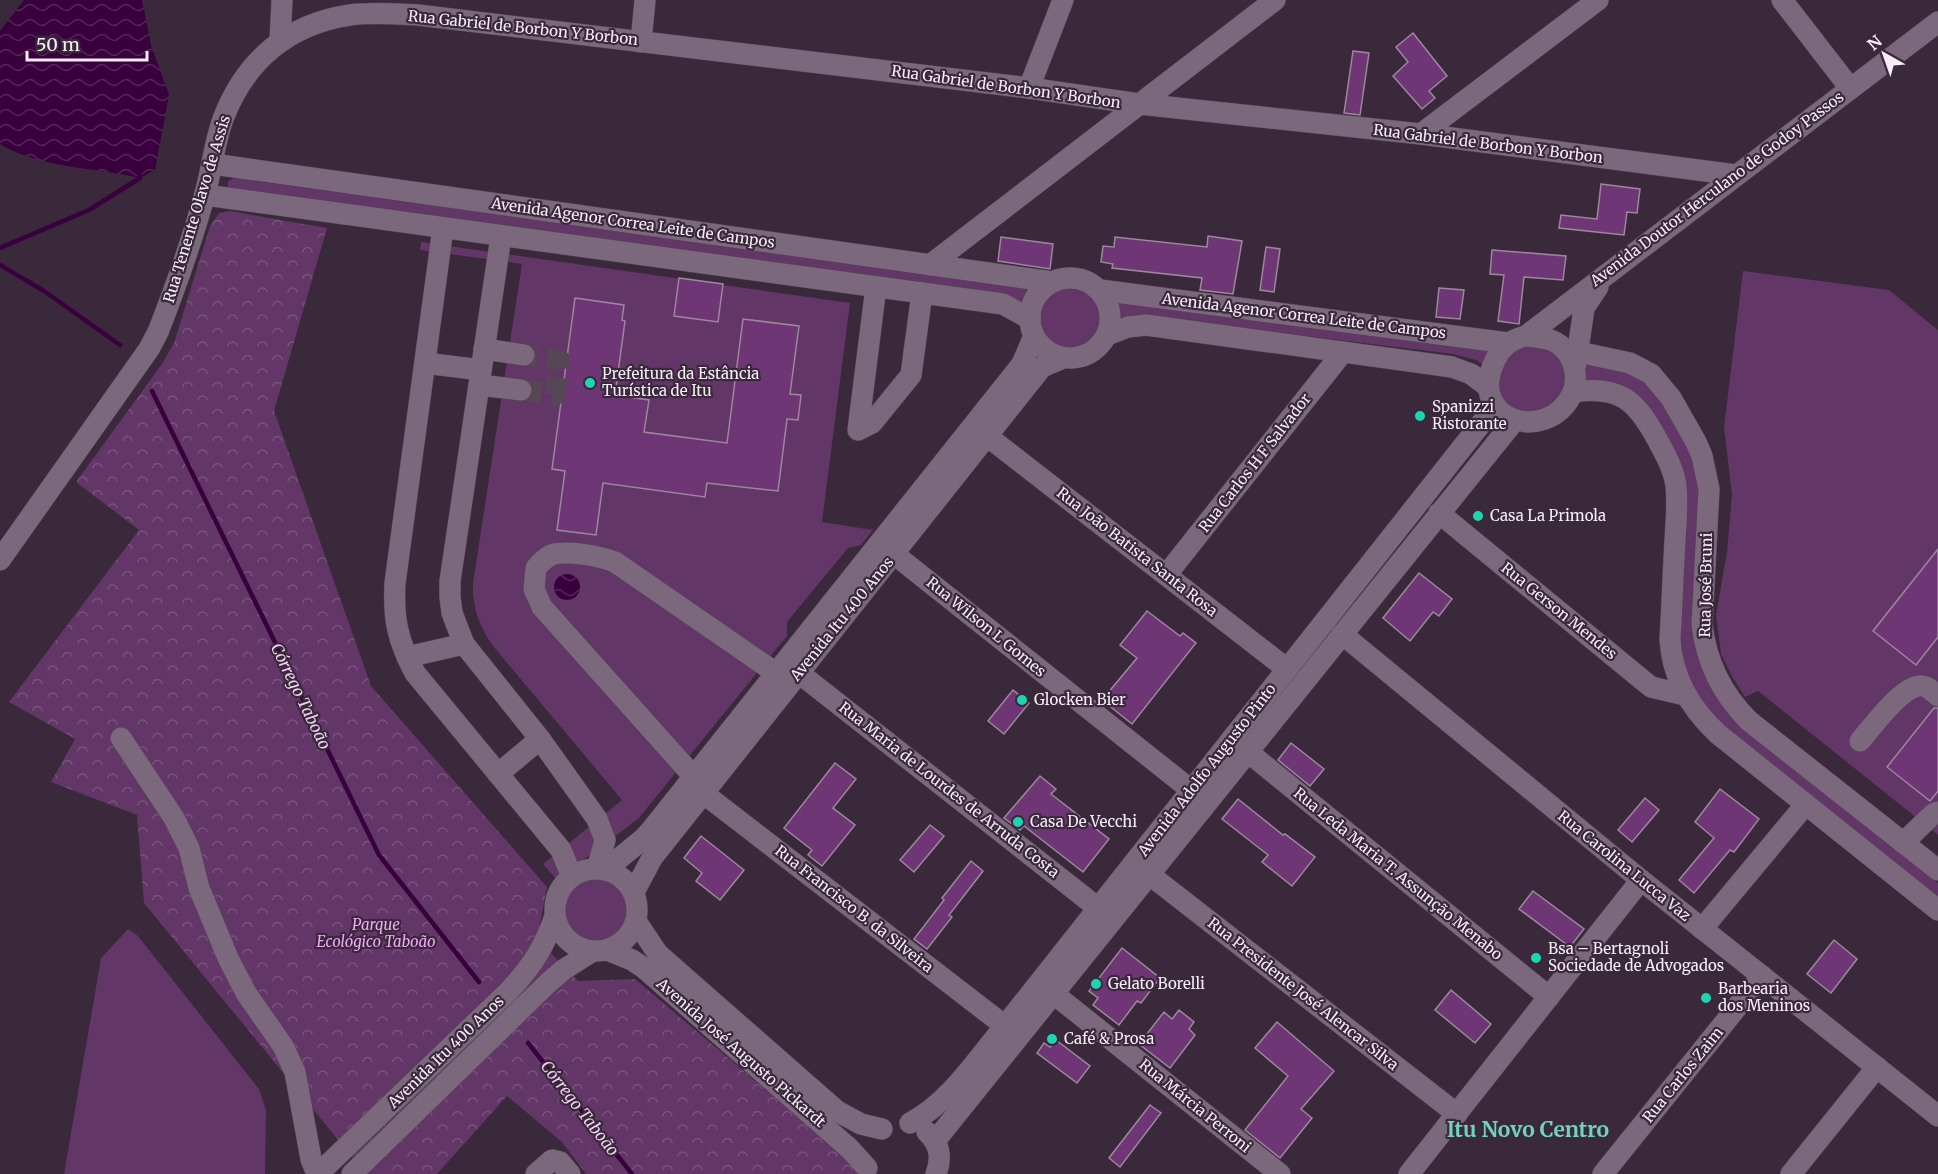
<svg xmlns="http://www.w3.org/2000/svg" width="1938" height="1174" viewBox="0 0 1938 1174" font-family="Merriweather,serif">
	<defs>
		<pattern id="park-crowns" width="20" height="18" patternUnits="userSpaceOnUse" patternTransform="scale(1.5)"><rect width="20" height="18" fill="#623666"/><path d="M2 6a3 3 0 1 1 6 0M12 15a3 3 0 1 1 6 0" fill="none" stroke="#79537d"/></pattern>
		<pattern id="water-waves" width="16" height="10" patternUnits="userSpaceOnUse" patternTransform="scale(1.5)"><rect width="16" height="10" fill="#38003d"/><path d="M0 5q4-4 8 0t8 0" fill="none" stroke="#56255a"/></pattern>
	</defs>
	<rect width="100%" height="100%" fill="#39293a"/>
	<g fill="#623666">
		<polygon points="234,178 1035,287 1024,303 1015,299 228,189 228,181"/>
		<path d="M421,242L850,303L822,522L873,530L861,545L848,548L787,622V636L638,819L557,880L543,864L622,800L493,646C479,626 472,607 473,583L522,264L420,250Z"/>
		<polygon points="1743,271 1889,290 1938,330 1938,835 1758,691 1745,697 1733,678 1721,654 1716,615 1727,552 1732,495 1724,427"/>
		<circle cx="1071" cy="319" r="32"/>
		<polygon points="1115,300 1490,348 1484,366 1476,360 1453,354 1144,316 1120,318"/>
		<path d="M1541,343L1563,360C1564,366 1566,374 1565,379C1561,402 1543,410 1524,415L1500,398C1497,362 1505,351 1541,343Z"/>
		<path d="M1582,365C1632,369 1648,376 1673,421C1680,433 1690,447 1694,461C1710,520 1685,582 1694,642C1700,677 1721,702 1743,728L1938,883V897L1724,727L1713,716L1694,690L1681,654L1677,456L1653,413L1643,400L1633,392L1620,384L1603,380L1583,381Z"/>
		<circle cx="596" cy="910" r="34"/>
		<polygon points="128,929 138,936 259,1089 266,1110 265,1174 64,1174 101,958"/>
	</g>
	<polygon fill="url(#park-crowns)" points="230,211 327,228 274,411 371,686 547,887 537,939 578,981 635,979 850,1161 858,1174 586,1174 562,1142 507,1096 437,1174 366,1174 144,903 137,815 51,782 75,739 9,702 139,530 76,482 162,364 174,343 210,226 219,213"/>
	<g fill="url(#water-waves)">
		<path d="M24,0H142L151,45L169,95L155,170L140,178C95,167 42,169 0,144V31Z"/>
		<circle cx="567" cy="587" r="13"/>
	</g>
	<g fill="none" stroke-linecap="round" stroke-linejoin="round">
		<g stroke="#38003d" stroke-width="4.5">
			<polyline points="0,248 89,210 140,178 139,173"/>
			<polyline points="0,265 44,291 120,345"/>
			<polyline points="152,391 379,855 479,982"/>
			<polyline points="528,1043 632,1174"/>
		</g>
	</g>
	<g fill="#6f3675" stroke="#9c889d" stroke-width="1.5">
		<polygon points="1413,33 1447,76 1429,91 1435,98 1422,109 1393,76 1408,62 1396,47"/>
		<polygon points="1353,51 1369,53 1360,115 1344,113"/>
		<polygon points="1601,184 1640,189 1637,213 1627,212 1624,235 1559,228 1561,215 1597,219"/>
		<polygon points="1208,236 1242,241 1233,294 1200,290 1202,278 1112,268 1113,264 1101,262 1103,246 1114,247 1115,237 1207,247"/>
		<polygon points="1001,237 1053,244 1050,269 998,261"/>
		<polygon points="1266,247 1280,249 1274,292 1260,290"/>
		<polygon points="1492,250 1566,256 1563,280 1524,277 1519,324 1498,321 1504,275 1490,274"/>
		<polygon points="679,278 723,284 718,322 674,316"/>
		<polygon points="1439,288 1464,290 1460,319 1436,317"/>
		<polygon points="575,298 624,305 622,320 625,321 615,395 649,400 644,432 727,443 743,319 799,326 790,394 801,395 798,420 787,419 778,491 707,483 705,497 603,483 596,535 557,530 565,471 552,469"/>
		<polygon points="1938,549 1938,637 1916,665 1873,631"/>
		<polygon points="1419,573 1452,599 1439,616 1433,612 1410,641 1383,618"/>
		<polygon points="1147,611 1180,636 1183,633 1196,643 1132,724 1102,700 1137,658 1120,645"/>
		<polygon points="1013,690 1029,703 1004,734 988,721"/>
		<polygon points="1934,708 1938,708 1938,791 1930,801 1887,767"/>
		<polygon points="1291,743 1324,769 1310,786 1278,760"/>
		<polygon points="835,763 856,779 833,808 855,825 822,866 808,855 812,850 784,828"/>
		<polygon points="1040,776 1056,789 1051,794 1109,839 1083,872 1024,826 1020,830 1004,818"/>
		<polygon points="1720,789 1759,819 1734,852 1730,850 1694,893 1679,880 1714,838 1695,822"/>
		<polygon points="1645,798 1659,810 1632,842 1618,830"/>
		<polygon points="1238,799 1283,835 1285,834 1315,857 1292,886 1262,862 1268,855 1222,819"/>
		<polygon points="930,825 944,836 914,872 900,860"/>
		<polygon points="701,836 744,870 720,900 696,881 702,873 684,858"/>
		<polygon points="971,861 983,871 949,915 952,917 927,949 914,939 944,900 942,898"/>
		<polygon points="1533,891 1584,929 1570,947 1519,909"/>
		<polygon points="1834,940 1857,959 1831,993 1807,974"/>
		<polygon points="1122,948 1160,978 1141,1003 1137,1001 1119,1025 1093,1005 1098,998 1089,991"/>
		<polygon points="1451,990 1491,1024 1475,1043 1435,1010"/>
		<polygon points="1179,1010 1194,1022 1189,1029 1195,1035 1170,1068 1139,1044 1164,1012 1172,1019"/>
		<polygon points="1277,1022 1334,1071 1301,1109 1312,1118 1280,1158 1245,1130 1288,1076 1255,1048"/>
		<polygon points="1056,1040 1090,1066 1077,1083 1037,1053 1044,1043 1050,1047"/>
		<polygon points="1150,1105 1161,1113 1120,1167 1109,1158"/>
	</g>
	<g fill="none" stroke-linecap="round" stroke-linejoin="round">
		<polyline stroke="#564656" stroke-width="21" stroke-dasharray="21 10" stroke-linecap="butt" points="521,390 555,395 560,360 524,355"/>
		<g stroke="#544655" stroke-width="22">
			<g id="minor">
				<polyline points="1782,0 1850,88"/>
				<polyline points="280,41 282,0"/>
				<polyline points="641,42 645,0"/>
				<polyline points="1029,88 1063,0"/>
				<polyline points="1421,134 1598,0"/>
				<polyline points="213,164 1053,282"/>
				<polyline points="205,195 1003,304 1030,319"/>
				<path d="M443,228L395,583C393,620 398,641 415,673L561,850L572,877"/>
				<polyline points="501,236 450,581 450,597 452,613 464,644 540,739 597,819 605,840 597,869"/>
				<polyline points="930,265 1275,0"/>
				<circle cx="1070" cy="318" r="40"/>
				<polyline points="876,287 858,430 872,423 911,375 922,293"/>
				<polyline points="1100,290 1508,343"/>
				<polyline points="1107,335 1128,327 1146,325 1452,367 1471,374 1487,386"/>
				<polyline points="1526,336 1938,22"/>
				<path d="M1526,336C1535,337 1544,337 1553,341C1573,350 1581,377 1571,396C1545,444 1470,420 1493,365C1499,349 1509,340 1526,336Z"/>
				<polyline points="484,349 524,355"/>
				<path d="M1564,349L1630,363L1651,374L1671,398L1696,442L1702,456L1709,489L1702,624C1706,662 1722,694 1749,721L1938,870"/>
				<polyline points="425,363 481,370"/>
				<polyline points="1576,364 1584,308 1598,287"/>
				<polyline points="479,385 521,390"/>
				<path d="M1573,392C1619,385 1636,400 1657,439C1665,454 1674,469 1676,486C1678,504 1676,523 1675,541C1673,574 1672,606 1670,639C1672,677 1690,708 1718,734L1938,910"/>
				<polyline points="987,436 1287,669"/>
				<polyline points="1439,513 1651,687 1685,695"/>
				<polyline points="894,554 1191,790"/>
				<path d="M0,560L149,349L158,332C176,286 193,238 206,190C212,167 215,141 223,119C245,61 288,24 350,15C372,12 396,14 418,15L1029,88L1139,104L1421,134L1736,175"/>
				<polyline points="1167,574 1343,352"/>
				<polyline points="1342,634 1641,880 1938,1116"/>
				<polyline points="407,657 464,644"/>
				<polyline points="799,673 1098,908"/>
				<polyline points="121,738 174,818 189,848 199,888 228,958 246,993 283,1046 295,1072 311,1159 317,1174"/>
				<path d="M1860,741C1873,726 1899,690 1918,686C1926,684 1932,691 1938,696"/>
				<polyline points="1248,752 1549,997"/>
				<polyline points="498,774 540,739"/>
				<path d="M694,777L542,607L534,589L536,568C540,563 545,558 551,555C567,550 600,556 615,562L776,673"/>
				<polyline points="703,793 1005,1026"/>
				<polyline points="1903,843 1933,814 1938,812"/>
				<circle cx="596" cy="910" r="41"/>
				<polyline points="605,870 643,839 652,829 1022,364 1034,336"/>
				<polyline points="1150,875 1457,1114"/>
				<polyline points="634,892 652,858 987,436 1042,367 1063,358"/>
				<polyline points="636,921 658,954 837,1111 861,1124 882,1129"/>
				<polyline points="1702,929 1806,804"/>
				<polyline points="607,950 632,960 644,968 850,1149 867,1168"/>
				<polyline points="1054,994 1280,1174"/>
				<path d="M910,1123C950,1102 976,1060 1005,1026L1495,406"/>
				<path d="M927,1132C940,1144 942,1158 936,1174"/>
				<polyline points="935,1141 1515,420"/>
				<path d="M318,1174L509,991C532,966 544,948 555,916"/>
				<polyline points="352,1174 548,983 563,970 593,951"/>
				<polyline points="536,1174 552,1160 560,1162 570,1174"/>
				<polyline points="1409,1174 1641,880"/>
				<polyline points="1603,1174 1762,976"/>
				<polyline points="1791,1174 1877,1067"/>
			</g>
		</g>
		<use href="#minor" stroke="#7b687c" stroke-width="21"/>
	</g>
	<g fill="#1dd5b1" stroke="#39293a" stroke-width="2">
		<circle cx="590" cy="383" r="6"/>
		<circle cx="1420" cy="416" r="6"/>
		<circle cx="1478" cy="516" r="6"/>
		<circle cx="1022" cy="700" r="6"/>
		<circle cx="1018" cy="822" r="6"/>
		<circle cx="1536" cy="958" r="6"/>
		<circle cx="1096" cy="984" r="6"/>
		<circle cx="1706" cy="998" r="6"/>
		<circle cx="1052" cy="1039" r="6"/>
	</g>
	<g text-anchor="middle" stroke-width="4.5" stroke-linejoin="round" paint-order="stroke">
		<g font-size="15" fill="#f7ecf8" stroke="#39293a">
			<text transform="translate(523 28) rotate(6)" y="5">Rua Gabriel de Borbon Y Borbon</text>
			<text transform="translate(1006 87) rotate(8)" y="5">Rua Gabriel de Borbon Y Borbon</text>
			<text transform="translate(1488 144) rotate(7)" y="5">Rua Gabriel de Borbon Y Borbon</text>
			<text transform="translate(1717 189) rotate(-37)" y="5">Avenida Doutor Herculano de Godoy Passos</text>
			<text transform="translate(197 209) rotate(-73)" y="5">Rua Tenente Olavo de Assis</text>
			<text transform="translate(633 223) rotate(8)" y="5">Avenida Agenor Correa Leite de Campos</text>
			<text transform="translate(1304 316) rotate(7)" y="5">Avenida Agenor Correa Leite de Campos</text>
			<text transform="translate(1255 463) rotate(-52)" y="5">Rua Carlos H F Salvador</text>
			<text transform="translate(1137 552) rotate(38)" y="5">Rua João Batista Santa Rosa</text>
			<text transform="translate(1706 585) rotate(-89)" y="5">Rua José Bruni</text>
			<text transform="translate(1559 611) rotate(39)" y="5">Rua Gerson Mendes</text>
			<text transform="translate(842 619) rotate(-51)" y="5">Avenida Itu 400 Anos</text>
			<text transform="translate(986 627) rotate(39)" y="5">Rua Wilson L Gomes</text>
			<text transform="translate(1207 770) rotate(-52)" y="5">Avenida Adolfo Augusto Pinto</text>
			<text transform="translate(949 790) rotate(38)" y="5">Rua Maria de Lourdes de Arruda Costa</text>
			<text transform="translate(1624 866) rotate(39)" y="5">Rua Carolina Lucca Vaz</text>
			<text transform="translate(1398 874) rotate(39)" y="5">Rua Leda Maria T. Assunção Menabo</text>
			<text transform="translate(854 909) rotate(38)" y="5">Rua Francisco B. da Silveira</text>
			<text transform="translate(1303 994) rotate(38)" y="5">Rua Presidente José Alencar Silva</text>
			<text transform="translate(446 1052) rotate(-44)" y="5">Avenida Itu 400 Anos</text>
			<text transform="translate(741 1053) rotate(41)" y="5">Avenida José Augusto Pickardt</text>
			<text transform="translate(1683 1075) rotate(-51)" y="5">Rua Carlos Zaim</text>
			<text transform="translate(1195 1106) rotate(39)" y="5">Rua Márcia Perroni</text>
		</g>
		<g font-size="15" fill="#f7ecf8" stroke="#39293a" text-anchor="start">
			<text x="602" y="379">Prefeitura da Estância<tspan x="602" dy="17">Turística de Itu</tspan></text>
			<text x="1432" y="412">Spanizzi<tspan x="1432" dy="17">Ristorante</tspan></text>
			<text x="1490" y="521">Casa La Primola</text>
			<text x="1034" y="705">Glocken Bier</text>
			<text x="1030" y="827">Casa De Vecchi</text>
			<text x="1548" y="954">Bsa – Bertagnoli<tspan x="1548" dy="17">Sociedade de Advogados</tspan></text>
			<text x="1108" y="989">Gelato Borelli</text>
			<text x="1718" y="994">Barbearia<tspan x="1718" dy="17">dos Meninos</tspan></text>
			<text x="1064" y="1044">Café &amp; Prosa</text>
		</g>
		<g font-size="15" font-style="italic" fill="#f7a5fe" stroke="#39293a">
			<text x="376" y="930">Parque<tspan x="376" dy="17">Ecológico Taboão</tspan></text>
		</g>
		<g font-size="16" font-style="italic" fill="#f4d3f6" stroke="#39293a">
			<text transform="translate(301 696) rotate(64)" y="6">Córrego Taboão</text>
			<text transform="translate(580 1108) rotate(52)" y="6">Córrego Taboão</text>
		</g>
		<g font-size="21" font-weight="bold" fill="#72d3b9" stroke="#39293a">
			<text x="1528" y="1137">Itu Novo Centro</text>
		</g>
	</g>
	<g transform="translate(1884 54) rotate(320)" stroke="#39293a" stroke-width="4.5" paint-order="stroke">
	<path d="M0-4.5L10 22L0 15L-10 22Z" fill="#f7ecf8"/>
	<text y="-9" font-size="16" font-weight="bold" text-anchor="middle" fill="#f7ecf8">N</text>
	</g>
	<path d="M27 51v9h120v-9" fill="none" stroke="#f7ecf8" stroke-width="3"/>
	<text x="36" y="51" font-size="18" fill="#f7ecf8" stroke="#39293a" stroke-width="4.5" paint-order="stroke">50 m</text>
</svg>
